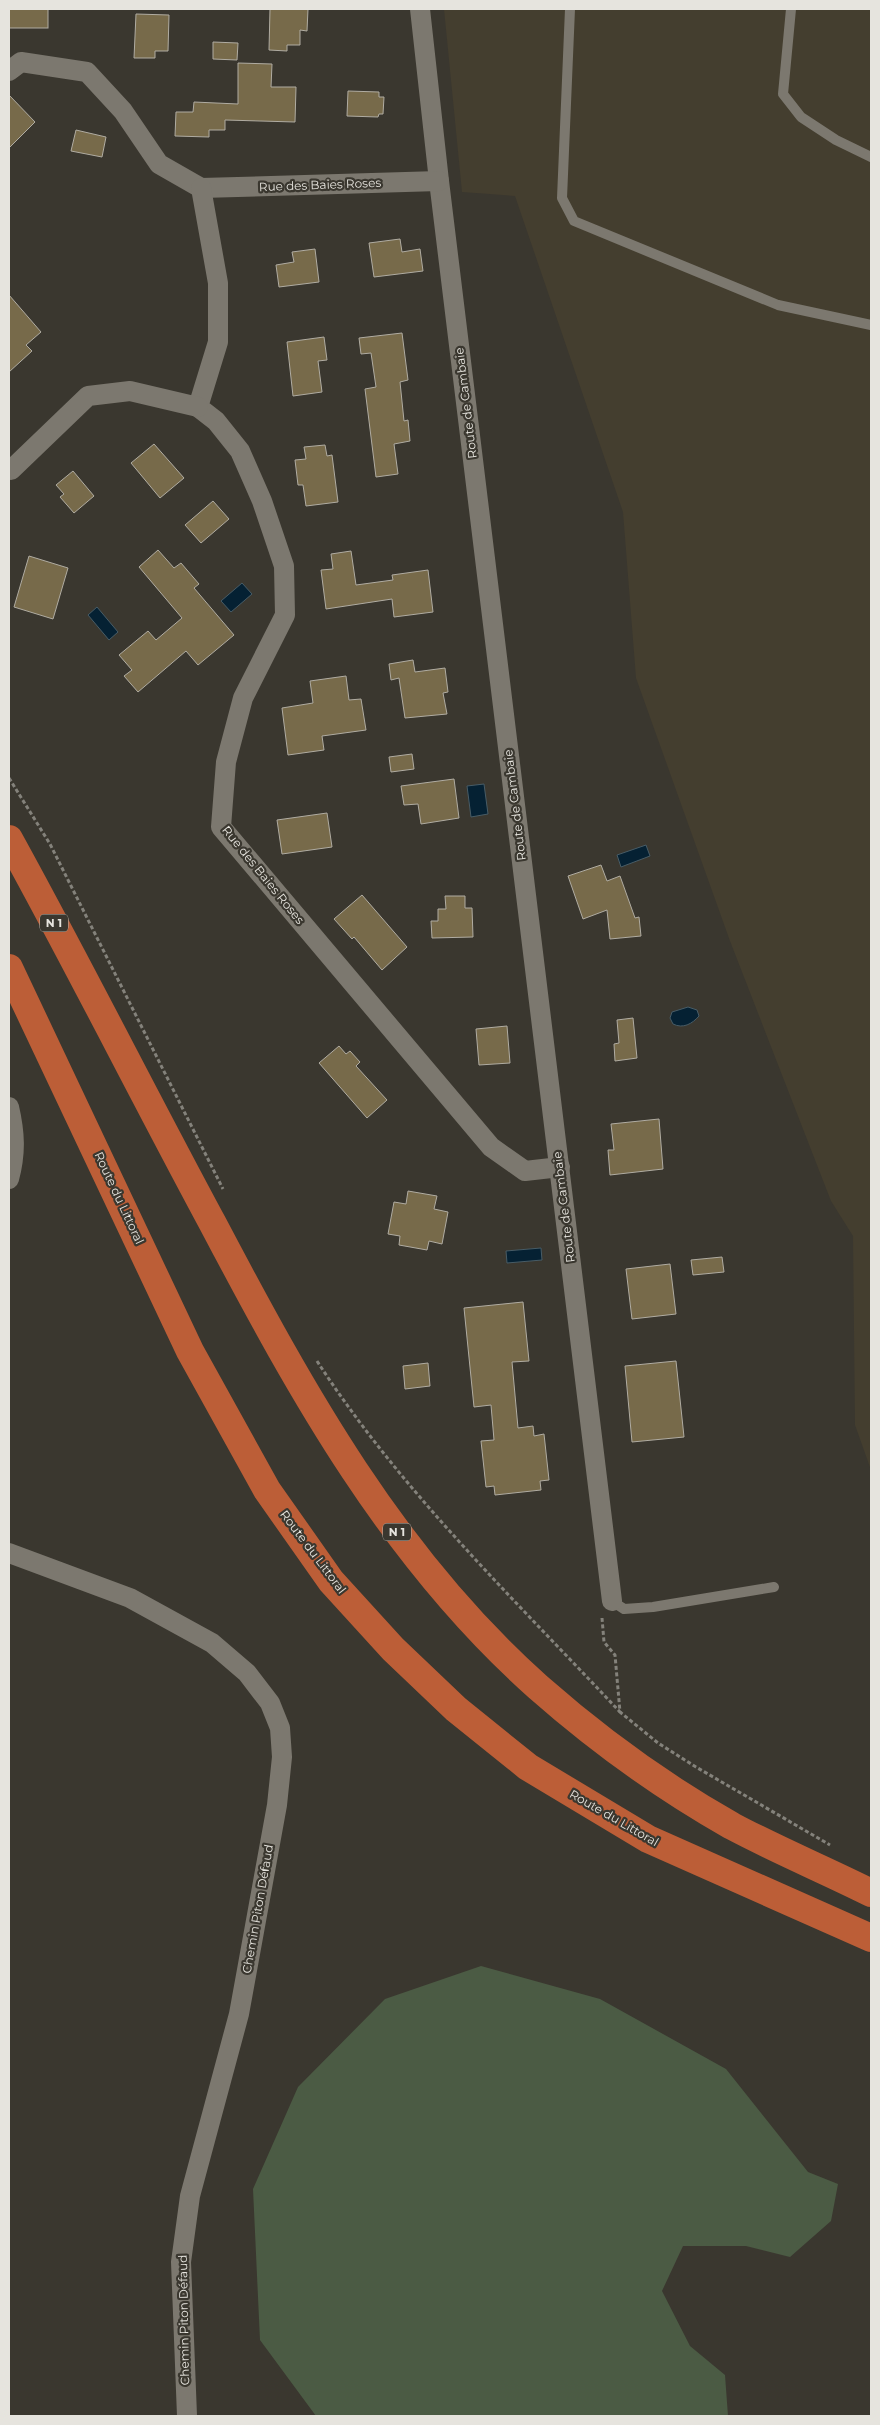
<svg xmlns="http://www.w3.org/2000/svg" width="880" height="2425" viewBox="0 0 880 2425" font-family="Montserrat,sans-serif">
	<rect width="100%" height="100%" fill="#3a372f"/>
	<polygon fill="#443e2f" points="444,9 871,9 871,1470 855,1425 853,1236 831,1201 730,941 636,678 623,512 515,196 462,192"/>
	<polygon fill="#4b5b44" points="481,1966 600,1999 726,2069 808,2172 838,2184 831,2221 790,2257 746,2246 683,2246 662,2291 690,2346 725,2375 728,2416 316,2416 260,2340 253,2189 298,2087 385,1999"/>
	<g fill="#052133" stroke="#485c66">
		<polygon points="242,583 252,594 231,612 221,601"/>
		<polygon points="97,607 118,632 109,640 88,615"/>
		<polygon points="484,784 488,814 471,817 467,786"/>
		<polygon points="646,845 650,856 621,867 617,855"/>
		<path d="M688,1007L697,1010L699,1016C692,1024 683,1029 673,1024L670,1018L672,1012Z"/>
		<polygon points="541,1248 542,1260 507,1263 506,1251"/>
	</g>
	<g fill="#776a4a" stroke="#b0aca2">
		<rect x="9" y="9" width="39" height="19"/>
		<polygon points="270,9 308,9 307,31 300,30 300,45 287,45 287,51 269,50"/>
		<polygon points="136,14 169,15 168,51 155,51 155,58 134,58"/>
		<polygon points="213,42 238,43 237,60 213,59"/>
		<polygon points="238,63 272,64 271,87 296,87 295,122 225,120 225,130 209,130 209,137 175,136 176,112 193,112 194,102 238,104"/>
		<polygon points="348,91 379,92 379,97 384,97 383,114 379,114 378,117 347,116"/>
		<polygon points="9,95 35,122 9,148"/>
		<polygon points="76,130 106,137 102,157 71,151"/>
		<polygon points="400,239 402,252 420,249 423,271 374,277 369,243"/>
		<polygon points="315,249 319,282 279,287 276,265 294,262 292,252"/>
		<polygon points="9,295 41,332 26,345 32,351 9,372"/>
		<polygon points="402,333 408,380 400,382 404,421 408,420 410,441 394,444 398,474 376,477 365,389 376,387 371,353 361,354 359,338"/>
		<polygon points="324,337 327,360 318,361 322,392 293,396 287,342"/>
		<polygon points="154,444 184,478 160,498 131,463"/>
		<polygon points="325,445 327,456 332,455 338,502 306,506 303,485 298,485 295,460 306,459 304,447"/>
		<polygon points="73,471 94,496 74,513 60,497 64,494 56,485"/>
		<polygon points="213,501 229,519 201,543 185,525"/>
		<polygon points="158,550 174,568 181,563 199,584 194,588 234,635 198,665 186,651 138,692 124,676 132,670 119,655 148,631 156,640 182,618 139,567"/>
		<polygon points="351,551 356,585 393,580 392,575 428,570 433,612 394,617 392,599 326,609 321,570 333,569 331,554"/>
		<polygon points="29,556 68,568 53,619 14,607"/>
		<polygon points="413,660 415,672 445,668 448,692 443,693 447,714 405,718 399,678 391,680 389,664"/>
		<polygon points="346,676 349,700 361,699 366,730 322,736 324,750 288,755 282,708 313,703 310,681"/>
		<polygon points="412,754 414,769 391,772 389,757"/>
		<polygon points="454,779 459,818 421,824 418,804 404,805 401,786"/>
		<polygon points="327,813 332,847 282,854 277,820"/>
		<polygon points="601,865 607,881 620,876 635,918 639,917 641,936 610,939 607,910 583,919 568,876"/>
		<polygon points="362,895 407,947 382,970 354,937 352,939 334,919"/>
		<polygon points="445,896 465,896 465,908 472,908 473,937 432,938 431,921 438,921 438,909 446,909"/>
		<polygon points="633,1018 637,1058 615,1061 614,1044 619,1043 617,1020"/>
		<polygon points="507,1026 510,1063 479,1065 476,1029"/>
		<polygon points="339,1046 346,1054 350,1051 360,1062 356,1066 387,1100 367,1118 319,1063"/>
		<polygon points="659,1119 663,1169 610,1175 608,1150 614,1150 611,1124"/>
		<polygon points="408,1191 437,1196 434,1209 448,1212 442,1244 429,1241 427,1250 399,1245 400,1236 388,1234 394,1202 406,1204"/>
		<polygon points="722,1257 724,1272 693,1275 691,1260"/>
		<polygon points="670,1264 676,1314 632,1319 626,1269"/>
		<polygon points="523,1302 529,1361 512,1362 518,1428 533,1426 534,1436 544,1434 549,1480 540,1481 541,1490 495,1495 494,1486 486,1487 481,1441 494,1440 491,1405 474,1407 464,1308"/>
		<polygon points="676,1361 684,1437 632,1442 625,1366"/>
		<polygon points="428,1363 430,1386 405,1389 403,1366"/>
	</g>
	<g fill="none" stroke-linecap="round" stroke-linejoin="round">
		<g stroke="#84827b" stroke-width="3" stroke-dasharray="4 2.5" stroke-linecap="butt">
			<polyline points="9,778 50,844 223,1189"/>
			<path d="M317,1361C401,1491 515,1600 620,1712"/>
			<polyline points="602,1618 604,1642 615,1655 620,1712 658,1743 696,1767 830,1845"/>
		</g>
		<g stroke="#7c786f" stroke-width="10">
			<polyline points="570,9 562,198 574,221 778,305 871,325"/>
			<polyline points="791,9 783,94 801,117 836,140 871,157"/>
			<polyline points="612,1601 624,1609 653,1607 774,1587"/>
		</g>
		<g stroke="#7c786f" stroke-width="20">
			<polyline points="420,9 439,181 612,1601"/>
			<polyline points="9,71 21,62 87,72 123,111 159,164 201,188 439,181"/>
			<polyline points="201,188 218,283 218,342 198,407 216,421 240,451 262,501 284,566 285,615 243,698 226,762 221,827 491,1147 525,1171 560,1167"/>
			<polyline points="11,470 88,396 130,391 198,407"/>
			<path d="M9,1107C15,1133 16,1153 9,1179"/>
			<polyline points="9,1553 130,1598 212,1643 247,1673 270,1703 280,1728 282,1757 277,1805 239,2014 190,2196 181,2262 187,2416"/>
		</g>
		<g stroke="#bc5e37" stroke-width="28">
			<path d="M9,839C79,966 144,1096 213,1224C302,1393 393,1558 538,1687C597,1739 663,1787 732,1826C777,1850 825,1870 871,1893"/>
			<polyline points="9,968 190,1351 267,1490 331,1581 393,1649 456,1709 528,1767 648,1839 871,1938"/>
		</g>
	</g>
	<g text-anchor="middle" stroke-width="4.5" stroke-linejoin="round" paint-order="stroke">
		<g fill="#3a372f" stroke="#b2b0aa" stroke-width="1">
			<rect x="40" y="914.5" width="28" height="17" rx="4"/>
			<rect x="383" y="1523.5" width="28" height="17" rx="4"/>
		</g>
		<g font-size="11" font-weight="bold" fill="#e6e4de">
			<text x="54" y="927">N 1</text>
			<text x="397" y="1536">N 1</text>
		</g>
		<g font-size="12" fill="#e6e4de" stroke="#3a372f">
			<text transform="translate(320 185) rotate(-2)" y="4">Rue des Baies Roses</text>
			<text transform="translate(466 403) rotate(-97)" y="4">Route de Cambaie</text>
			<text transform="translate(515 805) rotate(-97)" y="4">Route de Cambaie</text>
			<text transform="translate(263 875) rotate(51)" y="4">Rue des Baies Roses</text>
			<text transform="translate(119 1198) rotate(65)" y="4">Route du Littoral</text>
			<text transform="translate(564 1207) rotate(-97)" y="4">Route de Cambaie</text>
			<text transform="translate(313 1552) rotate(53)" y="4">Route du Littoral</text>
			<text transform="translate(614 1818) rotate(30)" y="4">Route du Littoral</text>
			<text transform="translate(258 1909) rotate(-80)" y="4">Chemin Piton Défaud</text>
			<text transform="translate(184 2320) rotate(-91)" y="4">Chemin Piton Défaud</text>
		</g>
	</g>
	<rect width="880" height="2425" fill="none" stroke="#e6e4de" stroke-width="20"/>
</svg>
